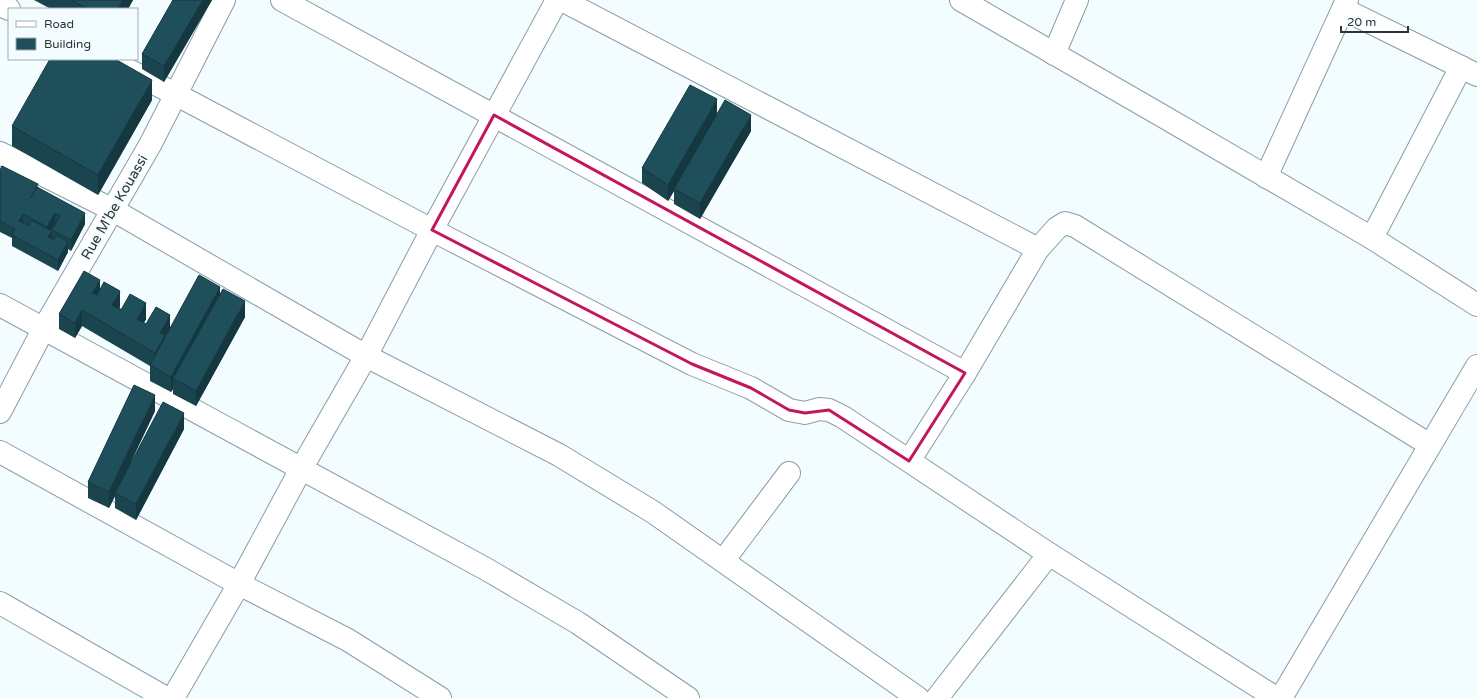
<svg xmlns="http://www.w3.org/2000/svg" width="1477" height="698" viewBox="0 0 1477 698" font-family="'Varela Round',sans-serif">
	<rect width="100%" height="100%" fill="#f3fcfe"/>
	<g fill="none" stroke-linecap="round" stroke-linejoin="round">
		<g stroke="#8a9ea4" stroke-width="24">
			<g id="street">
				<polyline points="282,0 965,373"/>
				<polyline points="562,0 1038,249"/>
				<polyline points="961,0 1159,114 1372,238 1477,305"/>
				<polyline points="0,5 9,9"/>
				<polyline points="1343,9 1477,75"/>
				<polyline points="1054,54 1077,0"/>
				<polyline points="107,59 177,95 432,230 692,364 751,388 789,410 805,413 819,409 829,410 843,417 1049,554 1276,698"/>
				<polyline points="0,153 113,210 366,356 559,455 653,512 918,698"/>
				<polyline points="1266,177 1347,0"/>
				<polyline points="1372,238 1461,67"/>
				<polyline points="0,305 486,569 578,623 688,698"/>
				<polyline points="0,412 44,328 150,145 224,0"/>
				<polyline points="0,452 239,584 348,640 440,698"/>
				<polyline points="909,461 965,373 1038,249 1057,228 1065,223 1075,226 1430,445"/>
				<polyline points="723,561 789,473"/>
				<polyline points="0,603 166,698"/>
				<polyline points="173,698 239,584 301,469 366,356 432,230 557,0"/>
				<polyline points="937,698 1049,554"/>
				<polyline points="1281,698 1477,366"/>
			</g>
		</g>
		<use href="#street" stroke="#fff" stroke-width="22"/>
	</g>
	<g fill="#1a444e" fill-rule="evenodd">
		<polygon points="34,0 133,0 128,9 51,9"/>
		<polygon points="173,0 212,0 164,82 142,69 142,54"/>
		<polygon points="152,100 98,195 12,146 12,126"/>
		<polygon points="717,114 751,131 700,219 674,204 674,191 668,201 642,183 642,168"/>
		<path d="M0,170L38,187L85,224L71,251L68,249V252L58,271L12,246V238L0,232ZM55,224L52,230V239L51,231Z"/>
		<polygon points="100,289 120,307 119,308 146,319 144,323 146,324 170,328 220,294 245,317 196,406 173,394 173,389 171,392 150,381 150,366 82,326 75,338 59,329 59,314"/>
		<polygon points="155,411 131,462 184,429 136,520 115,508 115,496 109,508 88,498 88,482"/>
	</g>
	<g fill="#153740">
		<polygon points="123,0 133,0 128,9 118,9"/>
		<polygon points="203,0 212,0 164,82 164,66"/>
		<polygon points="152,80 152,100 98,195 98,175"/>
		<polygon points="717,99 717,115 674,189 674,191 668,201 668,185"/>
		<polygon points="751,115 751,131 700,219 700,203"/>
		<polygon points="55,213 55,224 47,238 47,227"/>
		<polygon points="85,213 85,224 71,251 71,240"/>
		<polygon points="23,214 23,224 19,221"/>
		<polygon points="52,231 52,242 48,237"/>
		<polygon points="68,242 68,252 58,271 58,260"/>
		<polygon points="100,280 100,296 92,309 92,293"/>
		<polygon points="220,287 220,303 173,378 173,389 171,392 171,377"/>
		<polygon points="120,291 120,307 112,320 112,305"/>
		<polygon points="245,301 245,317 196,406 196,391"/>
		<polygon points="146,303 146,319 137,335 137,319"/>
		<polygon points="82,310 82,326 75,338 75,323"/>
		<polygon points="170,315 170,331 165,351 155,368 155,353 160,333"/>
		<polygon points="155,395 155,411 116,493 115,493 115,496 109,508 109,492"/>
		<polygon points="184,413 184,429 136,520 136,504"/>
	</g>
	<g fill="#1e4f5b" stroke="#153740">
		<polygon points="71,0 123,0 118,9 88,9"/>
		<polygon points="173,0 203,0 164,66 142,54"/>
		<polygon points="50,59 115,59 152,80 98,175 12,126"/>
		<polygon points="690,85 717,99 668,185 642,168"/>
		<polygon points="725,100 751,115 700,203 674,189"/>
		<polygon points="2,166 38,184 31,198 37,187 85,213 71,240 52,230 60,216 55,213 47,227 23,214 19,221 29,226 31,220 52,231 48,237 54,240 57,235 68,242 58,260 12,235 15,229 0,221 0,170"/>
		<polygon points="84,271 100,280 92,293 97,295 104,282 120,291 112,305 121,310 130,294 146,303 137,319 146,324 156,307 170,315 160,333 165,335 155,353 82,310 75,323 59,314"/>
		<polygon points="199,275 220,287 171,377 150,365"/>
		<polygon points="223,289 245,301 196,391 173,378"/>
		<polygon points="134,385 155,395 109,492 88,482"/>
		<polygon points="163,402 184,413 136,504 115,493"/>
	</g>
	<path fill="none" stroke="#c2185b" stroke-width="3" stroke-linejoin="round" d="M494,115L965,373L909,461L829,410L805,413L789,410L751,388L692,364L432,230Z"/>
	<g text-anchor="middle" stroke-width="4" stroke-linejoin="round" paint-order="stroke">
		<g font-size="14" fill="#2b3436" stroke="#f3fcfe">
			<text transform="translate(114 207) rotate(-60)" y="5">Rue M'be Kouassi</text>
		</g>
	</g>
	<rect x="8" y="8" width="130" height="52" fill="#f3fcfe" stroke="#a3acae"/>
	<rect x="16" y="21" width="20" height="6" fill="#ffffff" stroke="#a3acae"/>
	<text x="44" y="28" font-size="12" fill="#2b3436">Road</text>
	<rect x="16" y="38" width="20" height="12" fill="#1e4f5b" stroke="#a3acae"/>
	<text x="44" y="48" font-size="12" fill="#2b3436">Building</text>
	<path d="M1341 26v6h67v-6" fill="none" stroke="#2b3436" stroke-width="2"/>
	<text x="1347" y="26" font-size="12" fill="#2b3436" stroke="#f3fcfe" stroke-width="3" paint-order="stroke">20 m</text>
</svg>
